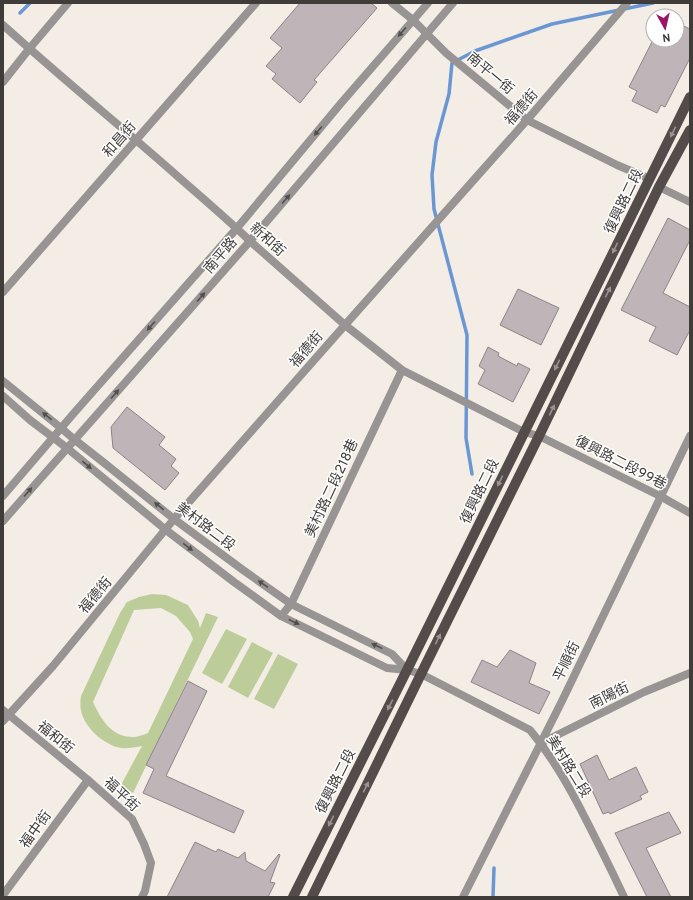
<svg xmlns="http://www.w3.org/2000/svg" width="693" height="900" viewBox="0 0 693 900" font-family="Overpass,'Noto Sans TC',sans-serif">
	<rect width="100%" height="100%" fill="#f3ede6"/>
	<g fill="#bdcd9a" fill-rule="evenodd">
		<path d="M152,594L166,595L188,605L198,621L200,628L206,613L218,617L133,793L121,785L142,746C135,747 128,749 121,748C105,745 89,731 83,717C80,710 80,703 81,696L120,613L127,602L139,597ZM161,608L176,616L190,632L193,639L148,733C143,735 137,737 133,737C111,737 101,719 93,702L134,610Z"/>
		<polygon points="226,629 247,639 222,684 202,673"/>
		<polygon points="252,642 273,653 248,698 228,687"/>
		<polygon points="278,654 298,664 274,709 254,699"/>
	</g>
	<g fill="none" stroke-linecap="round" stroke-linejoin="round">
		<g stroke="#6a97d3" stroke-width="3.5">
			<polyline points="20,13 30,3"/>
			<polyline points="472,474 466,438 467,335 434,209 432,175 436,142 449,94 452,63 475,51 552,24 653,3"/>
			<polyline points="493,897 494,868"/>
		</g>
	</g>
	<g fill="#bfb5b9" stroke="#8d8487">
		<polygon points="300,3 371,3 377,8 314,80 317,82 300,103 272,79 276,74 266,66 282,48 270,38"/>
		<polygon points="677,23 690,29 690,58 665,107 661,105 657,113 632,101 637,91 629,87 653,40 677,40"/>
		<polygon points="668,218 690,230 690,240 663,293 690,307 690,330 677,355 649,341 656,327 621,310"/>
		<polygon points="518,289 559,308 541,345 500,325"/>
		<polygon points="488,347 499,353 498,356 517,366 518,363 530,369 513,402 478,384 485,370 479,366"/>
		<polygon points="127,407 165,437 159,445 176,459 171,466 179,473 165,490 113,448 111,427"/>
		<polygon points="510,650 536,663 529,683 550,692 539,714 471,682 482,660 497,667"/>
		<polygon points="188,681 207,691 166,776 244,811 234,833 143,793 154,769 146,765"/>
		<polygon points="597,755 609,780 636,767 648,792 640,796 642,799 610,814 609,812 603,814 580,764"/>
		<polygon points="669,812 681,833 646,848 671,897 647,897 615,833"/>
		<polygon points="195,842 216,852 218,849 238,858 245,852 246,861 265,871 279,854 280,855 270,882 275,883 268,897 167,897"/>
	</g>
	<g fill="none" stroke-linecap="round" stroke-linejoin="round">
		<g stroke="#989493" stroke-width="8">
			<polyline points="392,3 413,20 446,53 527,120 617,165 650,179"/>
			<path d="M3,25C56,73 112,119 166,166C194,191 223,215 250,241L345,325L402,370L524,432L539,436L660,496L690,513"/>
			<polyline points="3,82 29,49 68,3"/>
			<polyline points="659,187 690,202"/>
			<polyline points="3,292 136,140 256,3"/>
			<polyline points="281,616 291,604 402,370"/>
			<polyline points="3,710 88,780 132,819 144,844 151,863 145,891 142,897"/>
			<polyline points="3,721 53,666 174,519 345,325 527,120 627,3"/>
			<polyline points="541,743 644,692 690,673"/>
			<polyline points="3,895 88,780"/>
			<polyline points="463,897 561,703 690,436"/>
		</g>
		<g stroke="#989493" stroke-width="8">
			<polyline points="3,381 61,428 75,440 103,462 174,519 243,570 291,604 392,654 407,670"/>
			<path d="M3,396L30,420L67,448L166,530L234,582L281,616L387,668L407,670L421,674L530,730C550,754 566,781 580,808C595,837 610,867 624,897"/>
			<polyline points="3,496 74,413 237,228 342,102 428,3"/>
			<polyline points="3,521 250,241 453,3"/>
		</g>
		<g stroke="#534c4a" stroke-width="10">
			<polyline points="293,897 407,670 690,97"/>
			<polyline points="312,897 421,674 539,436 659,187 690,130"/>
		</g>
	</g>
	<defs><path id="oneway-solid" d="M-6-.8H1V-3.2L6.5 0L1 3.2V.8H-6Z"/></defs>
	<g fill="#514e4c">
		<use href="#oneway-solid" transform="translate(402 32) rotate(131)"/>
		<use href="#oneway-solid" transform="translate(318 131) rotate(130)"/>
		<use href="#oneway-solid" transform="translate(286 199) rotate(-49)"/>
		<use href="#oneway-solid" transform="translate(201 297) rotate(-49)"/>
		<use href="#oneway-solid" transform="translate(151 326) rotate(131)"/>
		<use href="#oneway-solid" transform="translate(115 394) rotate(-49)"/>
		<use href="#oneway-solid" transform="translate(47 416) rotate(-141)"/>
		<use href="#oneway-solid" transform="translate(87 465) rotate(40)"/>
		<use href="#oneway-solid" transform="translate(28 492) rotate(-49)"/>
		<use href="#oneway-solid" transform="translate(159 506) rotate(-141)"/>
		<use href="#oneway-solid" transform="translate(188 547) rotate(37)"/>
		<use href="#oneway-solid" transform="translate(263 584) rotate(-145)"/>
		<use href="#oneway-solid" transform="translate(294 622) rotate(26)"/>
		<use href="#oneway-solid" transform="translate(377 646) rotate(-154)"/>
	</g>
	<g fill="#989492">
		<use href="#oneway-solid" transform="translate(673 132) rotate(116)"/>
		<use href="#oneway-solid" transform="translate(615 248) rotate(116)"/>
		<use href="#oneway-solid" transform="translate(608 292) rotate(-64)"/>
		<use href="#oneway-solid" transform="translate(557 365) rotate(116)"/>
		<use href="#oneway-solid" transform="translate(552 410) rotate(-64)"/>
		<use href="#oneway-solid" transform="translate(500 481) rotate(116)"/>
		<use href="#oneway-solid" transform="translate(438 639) rotate(-64)"/>
		<use href="#oneway-solid" transform="translate(390 705) rotate(117)"/>
		<use href="#oneway-solid" transform="translate(366 787) rotate(-64)"/>
		<use href="#oneway-solid" transform="translate(331 821) rotate(117)"/>
	</g>
	<g text-anchor="middle" stroke-width="3" stroke-linejoin="round" paint-order="stroke">
		<g font-size="14" fill="#3f3c3a" stroke="#fff">
			<text transform="translate(491 73) rotate(40)" y="5">南平一街</text>
			<text transform="translate(521 107) rotate(-49)" y="5">福德街</text>
			<text transform="translate(119 139) rotate(-49)" y="5">和昌街</text>
			<text transform="translate(623 201) rotate(-64)" y="5">復興路二段</text>
			<text transform="translate(268 239) rotate(42)" y="5">新和街</text>
			<text transform="translate(220 255) rotate(-49)" y="5">南平路</text>
			<text transform="translate(306 349) rotate(-49)" y="5">福德街</text>
			<text transform="translate(621 462) rotate(27)" y="5">復興路二段99巷</text>
			<text transform="translate(331 488) rotate(-65)" y="5">美村路二段218巷</text>
			<text transform="translate(479 491) rotate(-64)" y="5">復興路二段</text>
			<text transform="translate(206 526) rotate(37)" y="5">美村路二段</text>
			<text transform="translate(95 595) rotate(-50)" y="5">福德街</text>
			<text transform="translate(566 661) rotate(-64)" y="5">平順街</text>
			<text transform="translate(609 695) rotate(-26)" y="5">南陽街</text>
			<text transform="translate(56 737) rotate(39)" y="5">福和街</text>
			<text transform="translate(569 766) rotate(58)" y="5">美村路二段</text>
			<text transform="translate(335 781) rotate(-63)" y="5">復興路二段</text>
			<text transform="translate(122 794) rotate(43)" y="5">福平街</text>
			<text transform="translate(35 829) rotate(-54)" y="5">福中街</text>
		</g>
	</g>
	<rect width="693" height="900" fill="none" stroke="#3f3c3a" stroke-width="8"/>
	<g transform="translate(665 28) rotate(172)"><circle r="19" fill="#ffffff" stroke="#b2b1b0"/>
	<path d="M0-3L7 15L0 10L-7 15Z" fill="#9b1467"/>
	<text y="-6" font-size="11" font-weight="bold" text-anchor="middle" fill="#3f3c3a">N</text>
	</g>
</svg>
